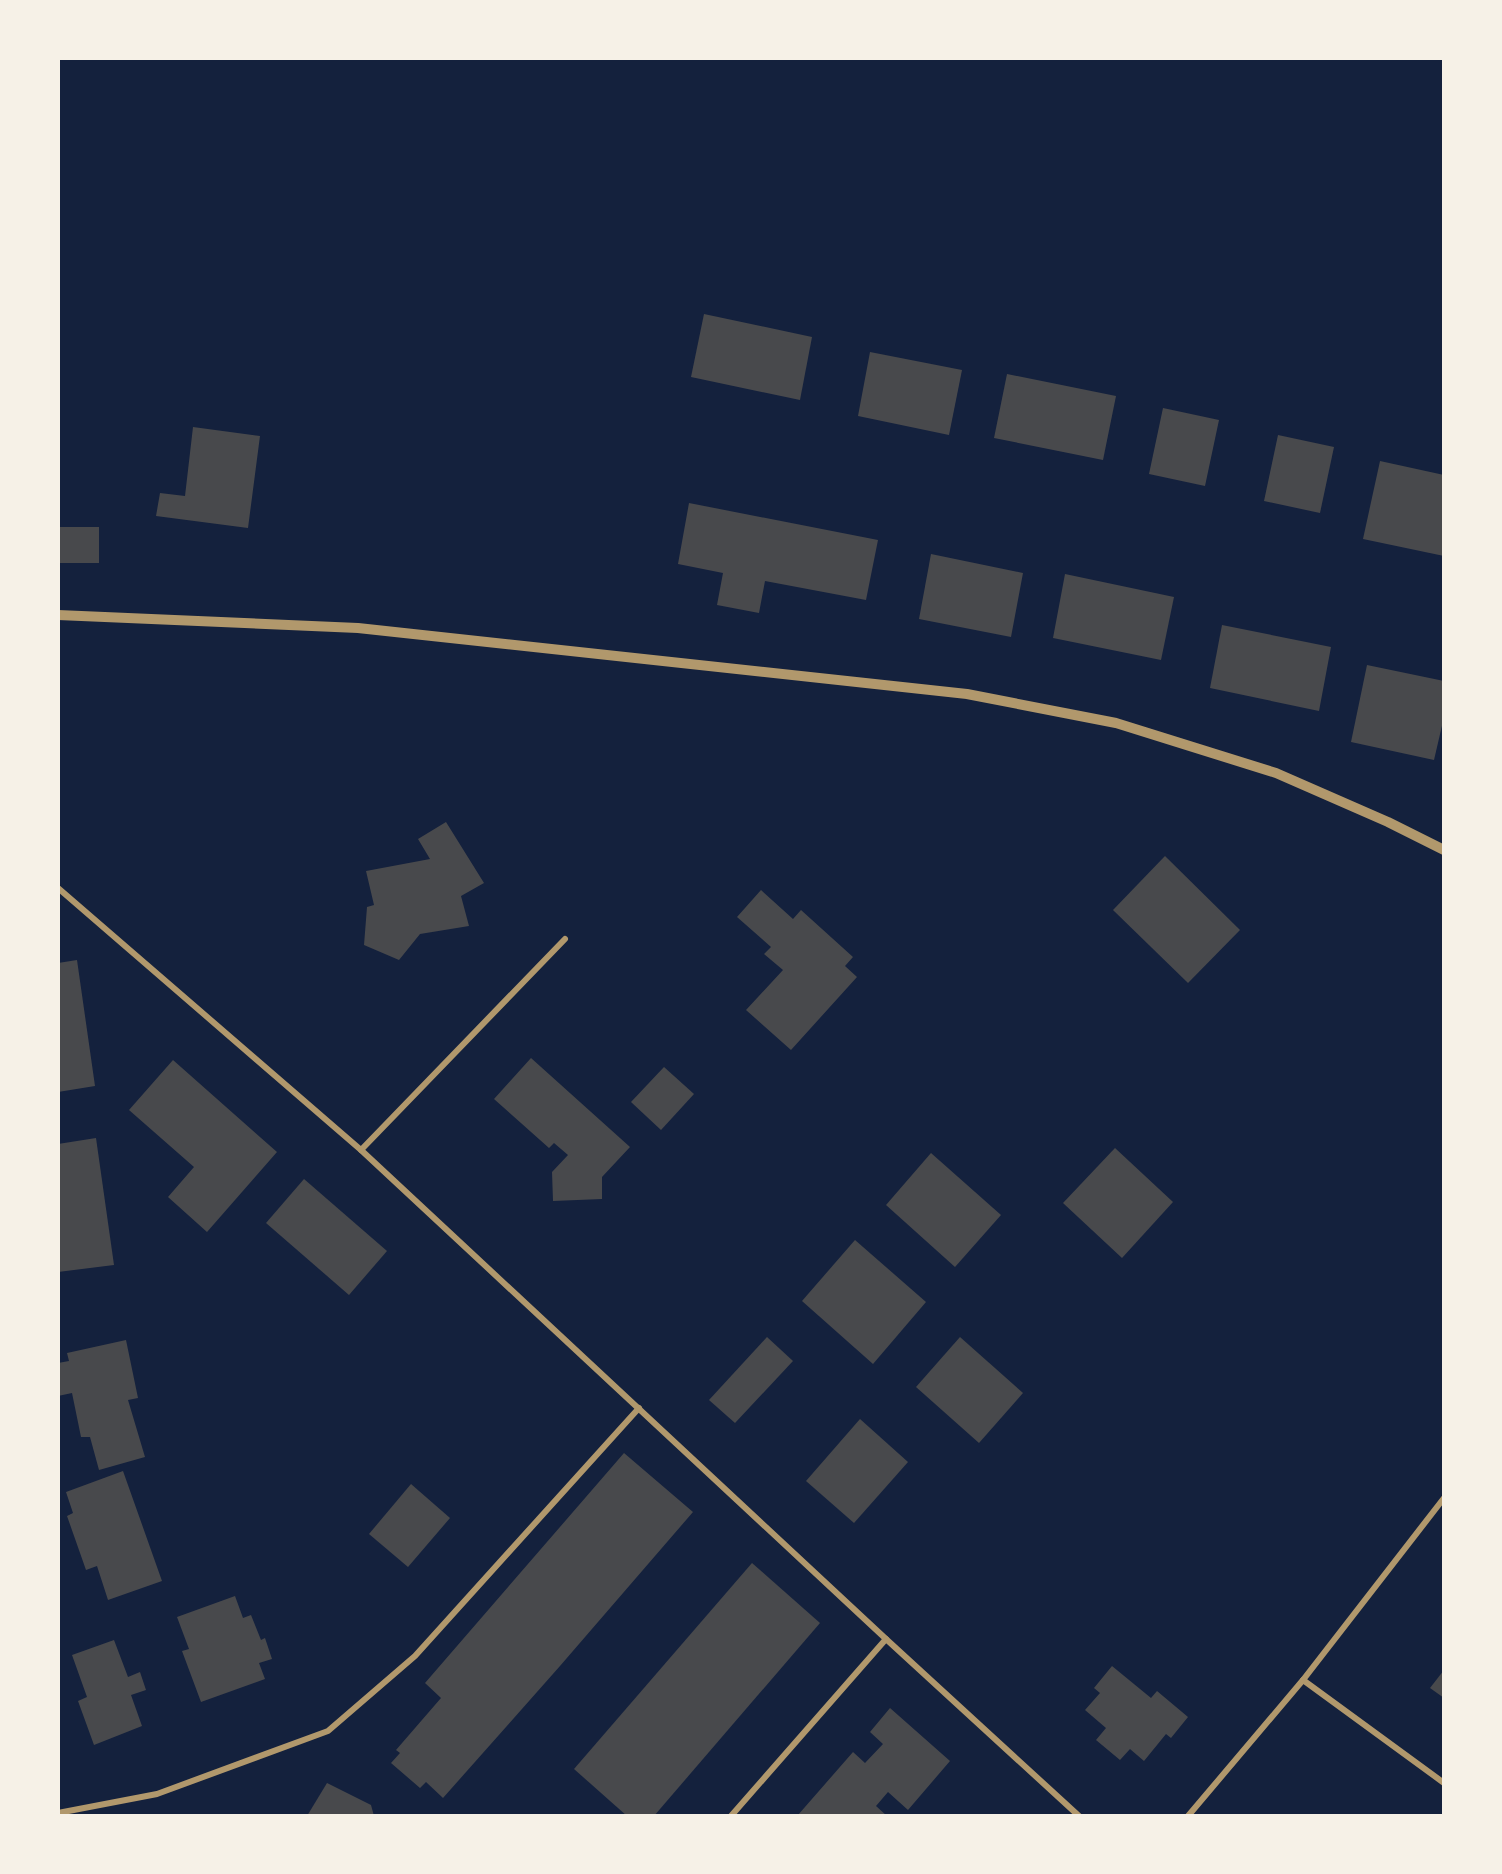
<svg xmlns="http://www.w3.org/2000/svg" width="1502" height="1874" viewBox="0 0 1502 1874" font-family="Helvetica,sans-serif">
	<rect width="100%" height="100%" fill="#14213d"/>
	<g fill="#48494c">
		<polygon points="704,314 812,337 800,400 691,377"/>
		<polygon points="870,352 962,370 949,435 858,416"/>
		<polygon points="1007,374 1116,396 1103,460 994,438"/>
		<polygon points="1163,408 1219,420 1205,486 1149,474"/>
		<polygon points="193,427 260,436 248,528 156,516 160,493 185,496"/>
		<polygon points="1278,435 1334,447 1320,513 1264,501"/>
		<polygon points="1380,461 1444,475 1444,556 1363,539"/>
		<polygon points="689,503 878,540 866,600 765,581 759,613 717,605 723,573 678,564"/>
		<rect x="58" y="527" width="41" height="36"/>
		<polygon points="931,554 1023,573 1011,637 919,619"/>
		<polygon points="1065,574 1174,597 1161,660 1053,638"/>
		<polygon points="1222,625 1331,647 1319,711 1210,688"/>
		<polygon points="1367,665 1444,681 1444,717 1434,760 1351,742"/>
		<polygon points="446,822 484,883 461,896 469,926 420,934 399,960 364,945 367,907 374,905 366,871 430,859 418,839"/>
		<polygon points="1165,856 1240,930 1188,983 1113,910"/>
		<polygon points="761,890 793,919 801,910 853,957 845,966 857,977 791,1050 746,1010 783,970 764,954 771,947 737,917"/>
		<polygon points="77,960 95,1086 58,1092 58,963"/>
		<polygon points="531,1058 630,1147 602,1177 602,1199 553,1201 552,1172 568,1155 554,1143 549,1148 494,1099"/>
		<polygon points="173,1060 277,1152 207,1232 168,1197 194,1167 129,1110"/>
		<polygon points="664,1067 694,1094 661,1130 631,1102"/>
		<polygon points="96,1138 114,1265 58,1272 58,1144"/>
		<polygon points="1115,1148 1173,1202 1122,1258 1063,1203"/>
		<polygon points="931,1153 1001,1215 955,1267 886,1205"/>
		<polygon points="304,1179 387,1251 349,1295 266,1223"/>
		<polygon points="855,1240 926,1302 873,1364 802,1301"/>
		<polygon points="767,1337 793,1361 735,1423 709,1400"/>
		<polygon points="960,1337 1023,1393 979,1443 916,1387"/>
		<polygon points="126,1340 138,1398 128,1400 145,1457 99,1470 90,1437 81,1437 72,1393 58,1396 58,1363 69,1361 67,1353"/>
		<polygon points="860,1419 908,1462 854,1523 806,1481"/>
		<polygon points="624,1453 693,1512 560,1666 443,1798 426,1782 420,1788 391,1763 400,1753 396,1750 441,1698 425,1683"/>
		<polygon points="123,1471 162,1581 108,1600 97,1566 86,1570 67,1516 73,1513 66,1492"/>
		<polygon points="411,1484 450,1518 408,1567 369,1534"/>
		<polygon points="752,1563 820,1623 654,1816 627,1816 574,1769"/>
		<polygon points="235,1596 243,1618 251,1615 261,1640 265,1638 272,1659 259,1663 265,1679 201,1702 182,1651 189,1649 177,1617"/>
		<polygon points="114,1640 128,1677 140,1672 146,1690 131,1695 142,1726 94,1745 78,1701 87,1697 72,1655"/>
		<polygon points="1112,1666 1151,1698 1157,1691 1188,1717 1171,1738 1166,1734 1144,1761 1130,1749 1120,1760 1096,1740 1106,1728 1085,1710 1100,1693 1094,1688"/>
		<polygon points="1444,1670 1444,1698 1430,1688"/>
		<polygon points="890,1708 950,1761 908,1810 888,1792 876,1806 887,1816 799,1816 798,1815 853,1752 865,1763 883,1744 870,1732"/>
		<polygon points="327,1783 371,1805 374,1816 307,1816"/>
	</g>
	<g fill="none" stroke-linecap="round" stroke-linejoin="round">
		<g stroke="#b1986c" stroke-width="6">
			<polyline points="58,888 361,1150 886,1639 1079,1816"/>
			<polyline points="361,1150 565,939"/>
			<polyline points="1303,1680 1444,1783"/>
			<polyline points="58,1813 157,1794 328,1731 415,1656 639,1408"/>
			<polyline points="731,1816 886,1639"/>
			<polyline points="1188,1816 1303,1680 1444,1498"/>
		</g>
		<polyline stroke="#b1986c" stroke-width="10" points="58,615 358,628 967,694 1116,723 1276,773 1388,822 1444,850"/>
	</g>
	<rect width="1502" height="1874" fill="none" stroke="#f6f1e7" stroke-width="120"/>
</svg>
